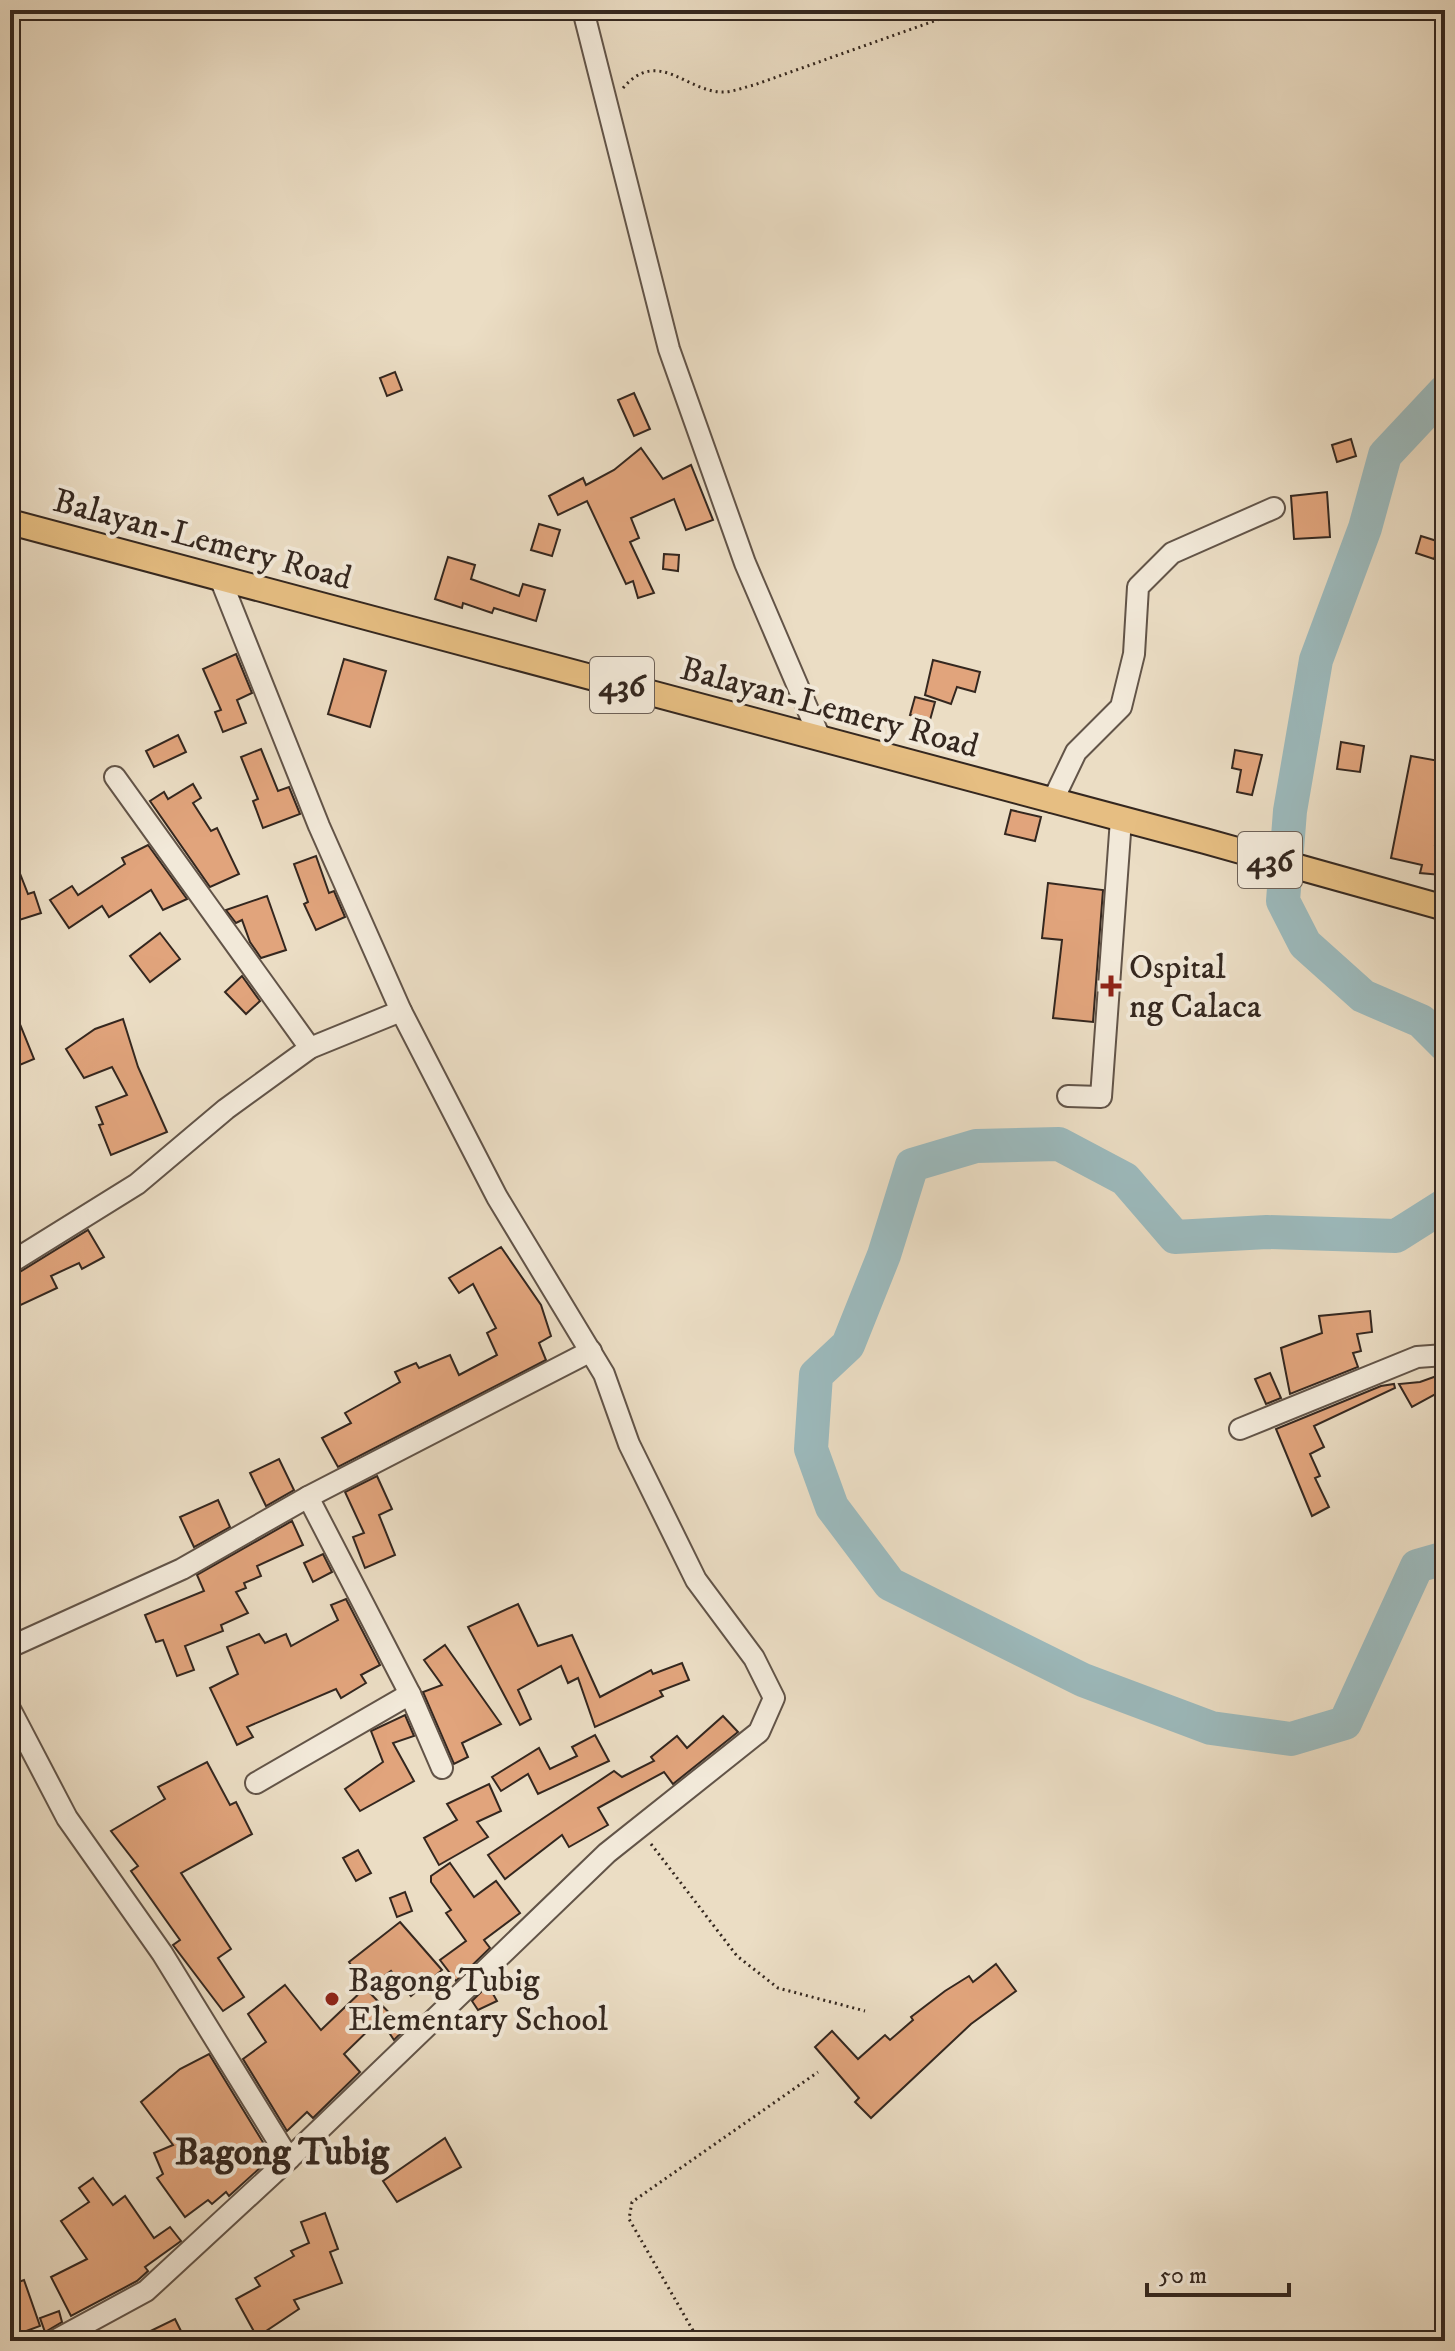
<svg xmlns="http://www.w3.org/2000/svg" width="1455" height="2351" viewBox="0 0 1455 2351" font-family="'IM FELL DW Pica',serif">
	<rect width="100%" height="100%" fill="#ebddc4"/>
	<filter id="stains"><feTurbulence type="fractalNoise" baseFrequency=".0025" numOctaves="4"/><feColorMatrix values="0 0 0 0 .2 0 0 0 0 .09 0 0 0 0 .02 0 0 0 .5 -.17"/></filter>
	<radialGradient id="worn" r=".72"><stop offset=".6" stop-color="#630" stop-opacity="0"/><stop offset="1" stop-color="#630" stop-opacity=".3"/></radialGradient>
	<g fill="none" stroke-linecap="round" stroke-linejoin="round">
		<g stroke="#9cbabd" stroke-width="34">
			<polyline points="1445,391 1385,455 1365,528 1316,660 1290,811 1283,901 1305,944 1363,996 1421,1021 1445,1045"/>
			<polyline points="1445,1205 1396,1236 1267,1232 1175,1237 1125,1179 1059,1144 976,1146 912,1165 884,1255 848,1345 816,1375 811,1449 832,1507 890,1584 1083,1680 1211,1728 1291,1739 1345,1723 1417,1566 1445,1558"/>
		</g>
	</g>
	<g fill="#e1a47c" stroke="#34271f" stroke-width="2">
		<polygon points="395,372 402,390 387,396 380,378"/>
		<polygon points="634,393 650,429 634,436 618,400"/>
		<polygon points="1351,439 1356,456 1337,462 1332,445"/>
		<polygon points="641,448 663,479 691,465 713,520 686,530 674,499 631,518 639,538 630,542 654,593 638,598 633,581 626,584 587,501 558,515 549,496 583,478 586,485 614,470"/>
		<polygon points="1327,492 1330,537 1294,539 1291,496"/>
		<polygon points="539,524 560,530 552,556 531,550"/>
		<polygon points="1421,536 1440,542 1434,559 1416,553"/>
		<polygon points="664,554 679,555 678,571 663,569"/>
		<polygon points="448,557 475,565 471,579 519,596 523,584 545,590 536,621 494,608 492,613 463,603 462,608 435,599"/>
		<polygon points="236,654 252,693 237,700 246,723 223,732 215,712 221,710 203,669"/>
		<polygon points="344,659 386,671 370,727 328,714"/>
		<polygon points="933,660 980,672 975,692 957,687 951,704 925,695"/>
		<polygon points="915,697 935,702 930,720 910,715"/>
		<polygon points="178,735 186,752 154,767 146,751"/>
		<polygon points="1341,742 1364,746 1360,772 1337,769"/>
		<polygon points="261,749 278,791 289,787 300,814 263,828 253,801 258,799 241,757"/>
		<polygon points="1235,750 1262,755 1252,795 1237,792 1241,770 1232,768"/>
		<polygon points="1411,756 1445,762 1445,792 1435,845 1445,847 1441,875 1420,873 1422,865 1391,858"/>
		<polygon points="193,784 201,798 193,803 211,831 217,828 239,874 210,887 150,801 164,792 168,799"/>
		<polygon points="1011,810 1041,817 1035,841 1005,834"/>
		<polygon points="148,845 187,899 163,910 151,890 109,917 102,906 69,928 50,900 72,886 78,895 125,864 122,858"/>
		<polygon points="10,848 28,894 34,892 41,913 13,922"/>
		<polygon points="316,856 329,893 334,891 345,917 316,930 304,904 308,902 294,864"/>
		<polygon points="1048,883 1103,890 1093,1022 1053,1018 1062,940 1042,938"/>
		<polygon points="267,896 286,950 261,958 250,942 242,920 236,923 226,910"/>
		<polygon points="160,933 180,959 150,982 130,956"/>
		<polygon points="242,976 260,1001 246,1014 225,992"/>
		<polygon points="11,1002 34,1059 10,1069 10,1003"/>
		<polygon points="123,1019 138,1067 167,1132 111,1155 99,1125 103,1124 96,1107 127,1095 112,1067 84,1078 66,1049 95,1029"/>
		<polygon points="88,1230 104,1257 82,1269 79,1263 51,1276 57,1288 10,1310 10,1278"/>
		<polygon points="501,1247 541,1305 551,1336 539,1343 546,1360 338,1467 322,1438 351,1423 345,1413 400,1382 395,1372 416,1363 419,1368 450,1355 459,1375 497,1355 487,1333 496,1328 473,1284 459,1293 449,1278"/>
		<polygon points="1370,1311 1372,1332 1357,1334 1361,1351 1353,1353 1358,1367 1290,1394 1281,1348 1322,1333 1319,1316"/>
		<polygon points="1270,1373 1281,1398 1266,1404 1255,1379"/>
		<polygon points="1445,1373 1445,1389 1412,1407 1399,1384 1420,1382"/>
		<polygon points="1394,1384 1395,1388 1314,1426 1324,1447 1310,1454 1320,1476 1315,1478 1329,1507 1312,1516 1276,1429 1381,1386"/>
		<polygon points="279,1459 294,1490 266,1506 250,1473"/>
		<polygon points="377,1476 392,1509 379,1515 395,1555 365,1568 353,1537 364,1533 345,1492"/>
		<polygon points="218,1500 230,1527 194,1547 180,1517"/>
		<polygon points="292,1521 303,1545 257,1566 261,1576 244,1583 246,1588 236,1592 248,1613 221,1625 223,1631 185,1646 194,1670 177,1676 163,1640 156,1642 145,1615 204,1591 197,1575"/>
		<polygon points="323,1554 332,1572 313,1582 304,1563"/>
		<polygon points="346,1599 380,1665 361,1675 366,1683 341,1698 336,1689 247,1727 253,1737 237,1745 210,1688 238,1674 227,1647 259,1634 265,1643 286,1634 291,1646 338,1620 331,1605"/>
		<polygon points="518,1604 538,1646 572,1635 600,1697 651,1670 653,1674 682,1663 689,1680 660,1691 663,1696 595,1727 578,1678 568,1683 561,1666 518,1690 531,1719 520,1725 468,1627"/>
		<polygon points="445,1645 501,1724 462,1743 468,1757 454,1764 423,1692 442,1685 424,1660"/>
		<polygon points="405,1715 414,1736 393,1743 414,1781 360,1811 345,1789 383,1762 371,1731"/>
		<polygon points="723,1716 738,1732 673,1784 664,1772 598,1808 608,1825 569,1847 562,1835 505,1879 488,1855 614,1771 622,1777 654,1761 651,1757 677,1736 687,1748"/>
		<polygon points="595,1735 609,1761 538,1794 528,1774 501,1791 492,1777 539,1748 550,1769 577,1756 572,1747"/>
		<polygon points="207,1762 230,1805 236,1802 252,1834 181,1873 231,1949 218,1958 244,1997 223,2011 173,1945 180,1940 131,1871 138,1866 111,1831 165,1799 158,1787"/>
		<polygon points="489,1784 501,1811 477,1822 488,1837 439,1865 424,1838 457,1820 447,1804"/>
		<polygon points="358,1850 371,1873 356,1881 343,1858"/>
		<polygon points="450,1863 474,1897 496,1881 520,1913 484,1940 490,1948 456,1981 440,1960 466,1941 446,1913 451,1910 431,1882 431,1876"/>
		<polygon points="405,1892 412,1911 397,1917 390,1898"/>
		<polygon points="400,1922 442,1970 411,1996 391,1971 367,1989 349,1962"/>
		<polygon points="996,1964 1016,1991 971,2024 871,2118 855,2102 859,2098 815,2047 832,2031 858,2059 885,2035 890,2040 913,2020 911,2017 945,1991 969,1976 973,1982"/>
		<polygon points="285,1985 321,2030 365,1988 405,2029 394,2040 380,2019 344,2054 360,2072 313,2118 307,2112 287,2131 243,2059 266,2042 248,2014"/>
		<polygon points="488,1985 497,2001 478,2010 472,2001"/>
		<polygon points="209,2054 272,2157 229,2196 226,2192 212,2204 208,2200 185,2217 157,2178 163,2174 154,2153 173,2145 141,2102 180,2069"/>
		<polygon points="445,2138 461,2167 397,2202 383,2181"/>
		<polygon points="93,2178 113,2205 125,2196 154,2238 170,2227 181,2241 145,2267 148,2271 137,2281 71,2316 51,2277 87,2259 61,2221 89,2202 79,2188"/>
		<polygon points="325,2213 338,2249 330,2252 342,2283 294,2300 299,2309 257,2337 236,2299 260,2286 255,2278 294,2256 291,2251 309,2243 301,2222"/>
		<polygon points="24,2280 40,2326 10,2337 10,2285"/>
		<polygon points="59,2311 62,2322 45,2332 40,2318"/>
		<polygon points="175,2319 186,2341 130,2341"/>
	</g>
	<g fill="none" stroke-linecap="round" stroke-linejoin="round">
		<g stroke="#625448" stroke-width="24">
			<g id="minor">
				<polyline points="583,10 669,349 745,563 820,738"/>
				<polyline points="115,777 310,1048"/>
				<polyline points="1052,802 1076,752 1121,707 1134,654 1138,587 1172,553 1274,508"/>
				<polyline points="1068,1096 1101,1097 1121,819"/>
				<polyline points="10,1263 137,1184 226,1109 310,1048 401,1011"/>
				<polyline points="1240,1429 1417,1357 1445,1355"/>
				<polyline points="308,1497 410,1694 442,1768"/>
				<polyline points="10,1647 182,1569 308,1497 591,1351"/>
				<polyline points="10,1709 67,1818 162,1953 289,2159"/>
				<polyline points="256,1783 410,1694"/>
				<polyline points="54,2341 146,2291 289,2159 607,1853 759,1732 774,1698 754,1658 696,1580 629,1444 604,1374 497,1197 401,1011 319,826 220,578"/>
			</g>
		</g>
		<g stroke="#34271f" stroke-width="28">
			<polyline id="major" points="10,522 1205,841 1445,908"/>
		</g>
		<g stroke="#34271f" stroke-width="3" stroke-dasharray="2 4" stroke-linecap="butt">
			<path d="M623,88C658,47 686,92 723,92C733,92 745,87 754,85L965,10"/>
			<polyline points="651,1844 737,1956 778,1988 865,2011"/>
			<polyline points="699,2341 629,2219 632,2202 818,2072"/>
		</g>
		<use href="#minor" stroke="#f2e9d9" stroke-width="20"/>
		<use href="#major" stroke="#e6be82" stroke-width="24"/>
	</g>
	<g fill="#8f2418" stroke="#f2e9d9" stroke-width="3">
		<path d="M1107 974h8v8h8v8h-8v8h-8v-8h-8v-8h8z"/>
		<circle cx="332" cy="1999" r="8"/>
	</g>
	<g text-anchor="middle" stroke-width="8" stroke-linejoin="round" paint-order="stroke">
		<g fill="#f2e9d9" stroke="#6d6157" stroke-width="2">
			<rect x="590" y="657" width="64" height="56" rx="6"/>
			<rect x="1238" y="832" width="64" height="56" rx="6"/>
		</g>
		<g font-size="32" font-weight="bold" fill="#34271f">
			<text x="622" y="696">436</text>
			<text x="1270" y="871">436</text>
		</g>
		<g font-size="34" fill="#34271f" stroke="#f2e9d9">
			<text transform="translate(203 538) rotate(15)" y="12">Balayan-Lemery Road</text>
			<text transform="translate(830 706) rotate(15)" y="12">Balayan-Lemery Road</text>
		</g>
		<g font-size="34" fill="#34271f" stroke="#f2e9d9" text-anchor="start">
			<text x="1129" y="978">Ospital<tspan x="1129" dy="39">ng Calaca</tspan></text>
			<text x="348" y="1991">Bagong Tubig<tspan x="348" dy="39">Elementary School</tspan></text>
		</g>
		<g font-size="38" font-weight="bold" fill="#34271f" stroke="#f2e9d9">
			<text x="282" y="2164">Bagong Tubig</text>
		</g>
	</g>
	<rect width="1455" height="2351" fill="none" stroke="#ebddc4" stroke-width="40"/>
	<rect x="12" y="12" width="1431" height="2327" fill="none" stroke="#34271f" stroke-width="4"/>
	<rect x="20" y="20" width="1415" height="2311" fill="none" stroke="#34271f" stroke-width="2"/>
	<path d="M1147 2283v12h142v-12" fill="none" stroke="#34271f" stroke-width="4"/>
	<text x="1159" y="2283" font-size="24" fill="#34271f" stroke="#f2e9d9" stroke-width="6" paint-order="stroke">50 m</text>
	<rect width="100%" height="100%" filter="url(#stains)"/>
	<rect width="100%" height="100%" fill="url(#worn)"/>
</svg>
